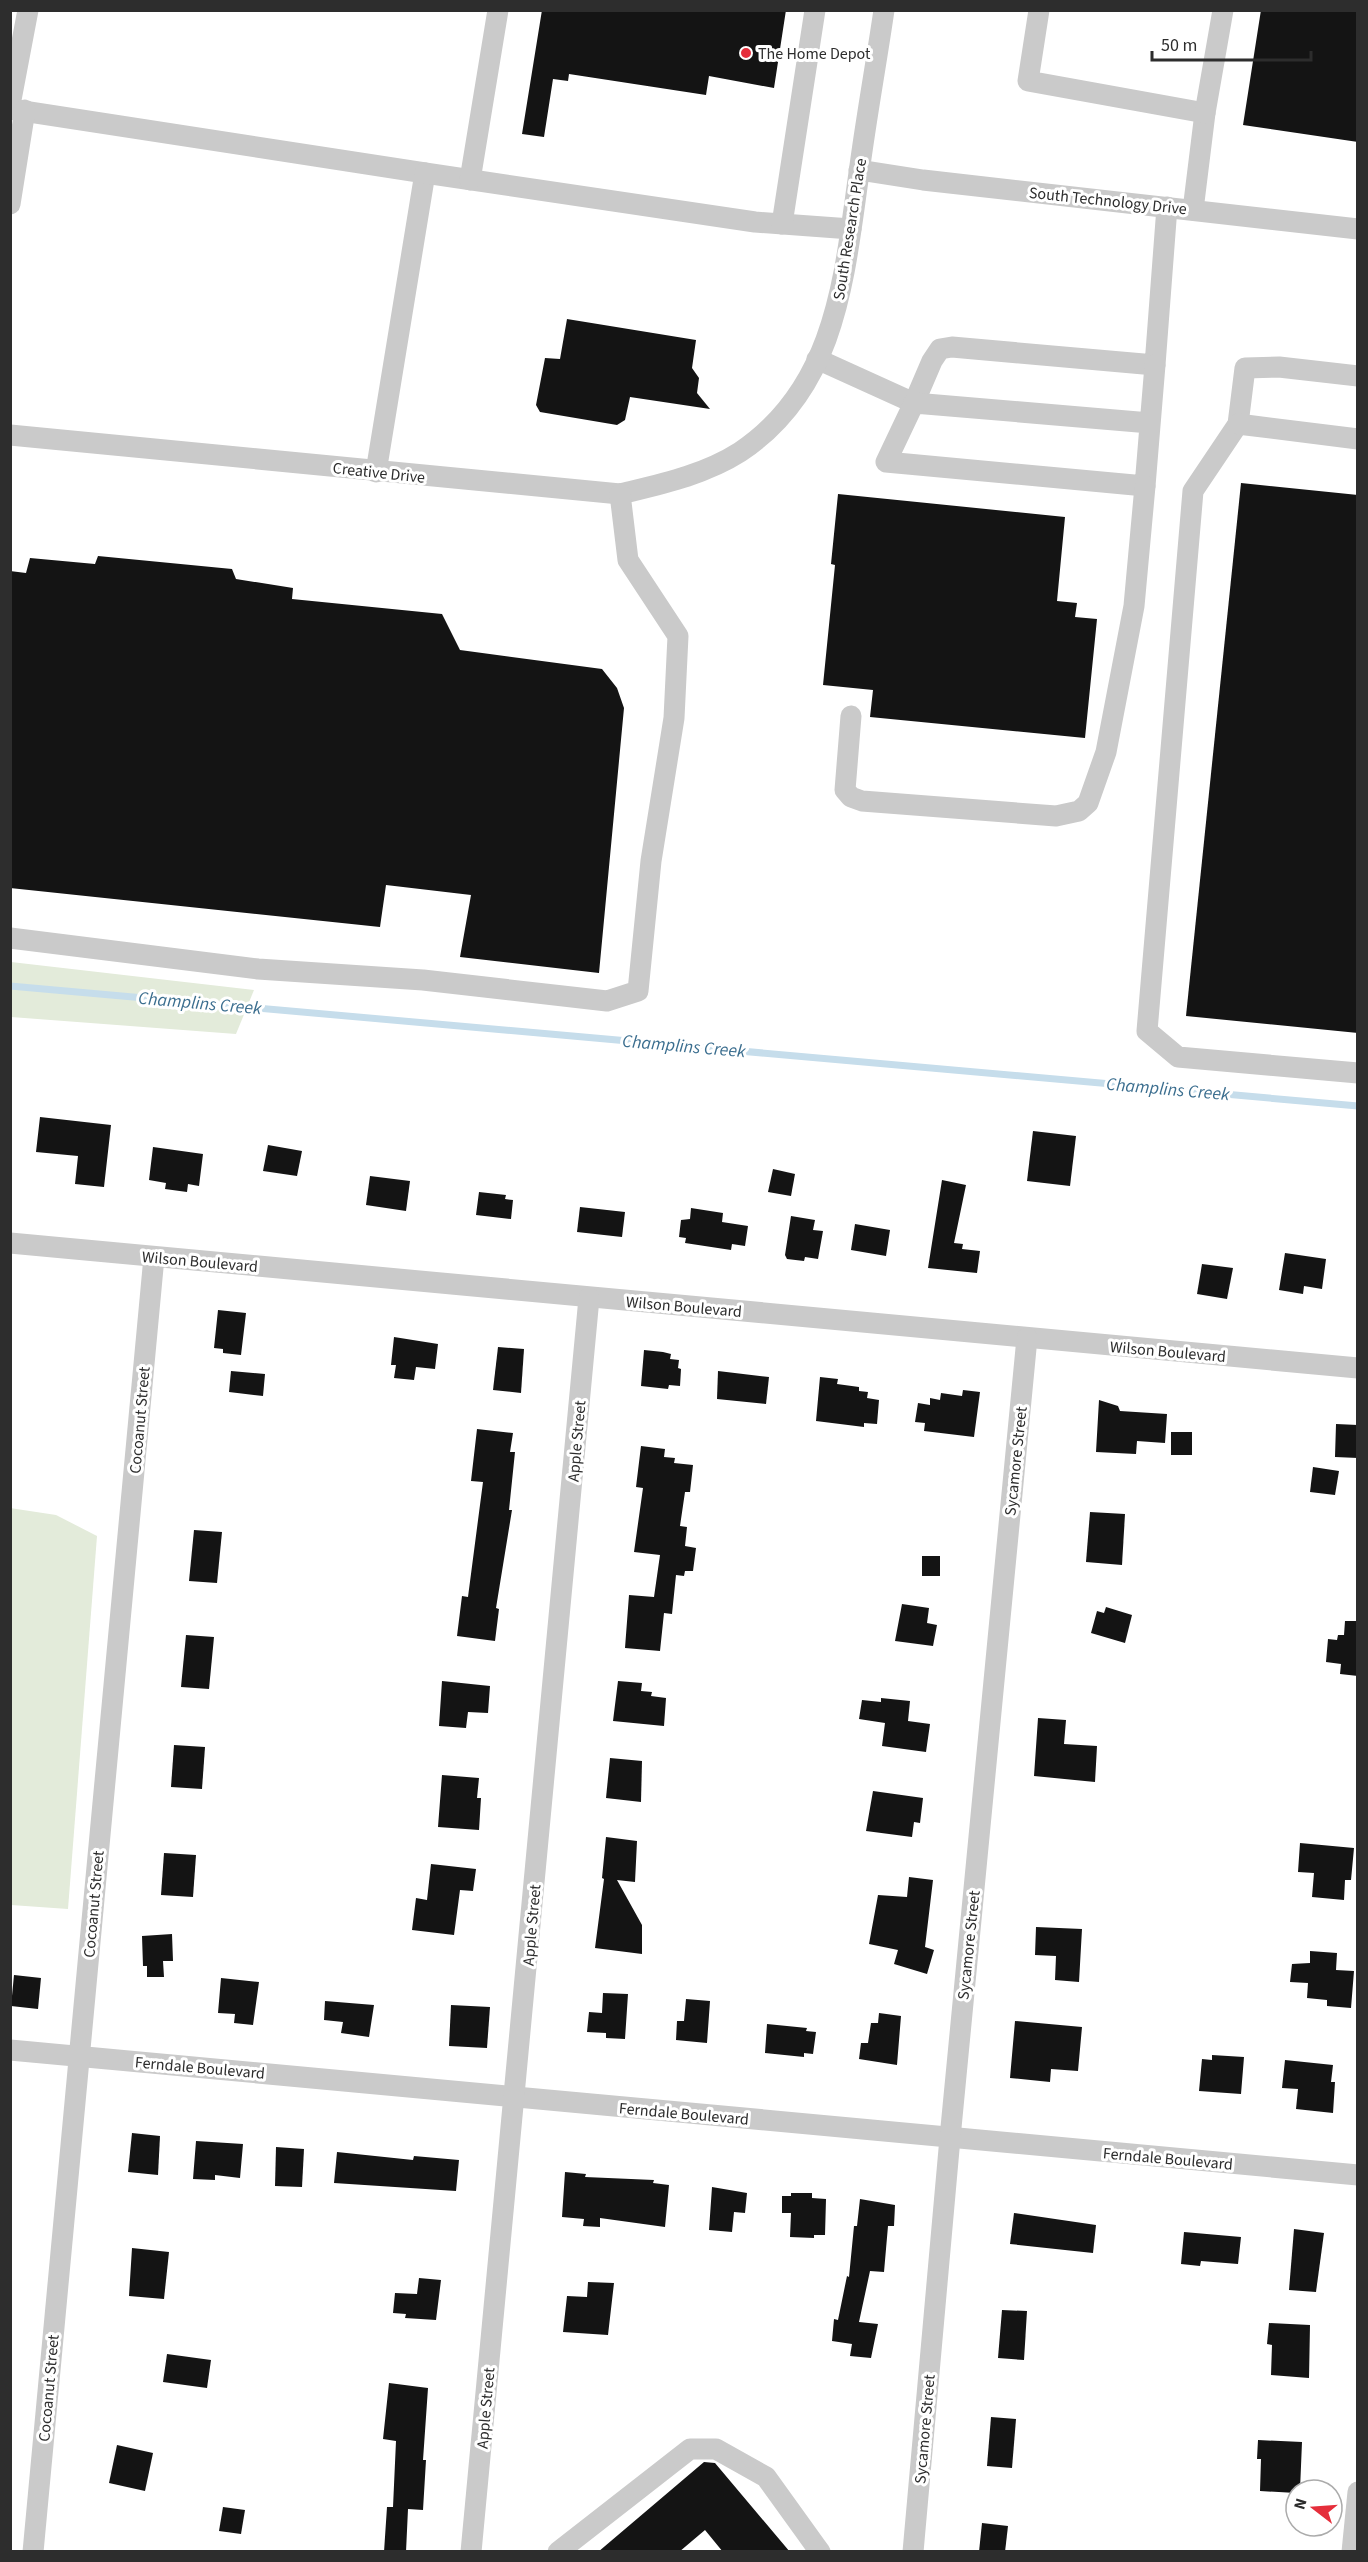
<svg xmlns="http://www.w3.org/2000/svg" width="1368" height="2562" viewBox="0 0 1368 2562" font-family="'Source Sans 3',sans-serif">
	<rect width="100%" height="100%" fill="#fff"/>
	<g fill="#e3ebda">
		<polygon points="11,962 254,990 236,1034 11,1017"/>
		<polygon points="10,1508 56,1515 97,1536 68,1909 11,1905"/>
	</g>
	<g fill="none" stroke-linecap="round" stroke-linejoin="round">
		<polyline stroke="#c6ddeb" stroke-width="7" points="10,986 1358,1106"/>
	</g>
	<g fill="#141414">
		<polygon points="542,10 786,10 774,88 709,76 706,95 569,74 568,81 553,79 544,137 522,134"/>
		<polygon points="1261,10 1358,10 1358,142 1243,125"/>
		<polygon points="567,319 696,340 692,368 699,378 697,393 710,409 630,397 625,420 617,425 540,412 536,405 545,358 560,359"/>
		<polygon points="1241,483 1358,495 1358,1033 1186,1016"/>
		<polygon points="838,494 1065,517 1057,601 1077,603 1075,617 1097,619 1085,738 870,717 873,690 823,685 835,565 831,564"/>
		<polygon points="98,556 232,569 236,579 293,588 292,599 442,614 460,650 602,669 617,688 624,708 599,973 460,957 471,895 386,885 380,927 10,888 10,571 26,573 30,558 95,564"/>
		<polygon points="40,1117 111,1125 104,1187 75,1184 78,1156 36,1152"/>
		<polygon points="1033,1131 1076,1136 1070,1186 1027,1181"/>
		<polygon points="268,1145 302,1151 297,1176 263,1171"/>
		<polygon points="153,1147 203,1154 199,1186 188,1184 187,1192 165,1189 166,1183 149,1180"/>
		<polygon points="773,1169 795,1174 791,1196 768,1192"/>
		<polygon points="370,1176 410,1181 406,1211 366,1205"/>
		<polygon points="942,1180 966,1185 954,1243 963,1244 962,1249 980,1251 977,1273 928,1268"/>
		<polygon points="479,1192 506,1195 505,1199 513,1200 511,1219 476,1215"/>
		<polygon points="580,1207 625,1212 622,1237 577,1232"/>
		<polygon points="691,1208 723,1213 722,1222 748,1226 745,1246 732,1244 731,1250 685,1243 686,1238 679,1237 681,1220 690,1219"/>
		<polygon points="791,1216 815,1220 813,1230 823,1231 818,1259 805,1257 804,1261 787,1259 785,1255"/>
		<polygon points="855,1224 890,1230 886,1256 851,1250"/>
		<polygon points="1285,1253 1326,1259 1322,1289 1304,1286 1303,1294 1279,1290"/>
		<polygon points="1202,1264 1233,1268 1227,1299 1197,1294"/>
		<polygon points="218,1310 246,1313 241,1355 223,1353 223,1349 214,1348"/>
		<polygon points="394,1337 438,1344 435,1369 416,1367 414,1380 394,1378 396,1365 391,1365"/>
		<polygon points="498,1347 524,1349 521,1393 493,1390"/>
		<polygon points="644,1350 663,1352 671,1354 670,1359 679,1360 678,1368 681,1369 680,1386 669,1385 668,1389 641,1386"/>
		<polygon points="231,1371 265,1374 263,1396 229,1392"/>
		<polygon points="718,1371 769,1377 766,1404 717,1399"/>
		<polygon points="820,1377 838,1379 837,1384 859,1387 859,1391 868,1392 867,1398 879,1400 877,1424 864,1423 864,1427 816,1421"/>
		<polygon points="963,1390 980,1392 974,1437 924,1431 925,1423 915,1422 918,1403 930,1405 930,1398 940,1400 941,1393 962,1396"/>
		<polygon points="1099,1400 1118,1406 1120,1411 1167,1414 1165,1443 1137,1441 1136,1454 1096,1452"/>
		<polygon points="1336,1424 1358,1425 1358,1458 1335,1457"/>
		<polygon points="477,1429 513,1433 510,1452 515,1452 509,1510 512,1510 496,1608 499,1609 495,1641 457,1636 462,1596 468,1597 483,1482 471,1481"/>
		<rect x="1171" y="1432" width="21" height="23"/>
		<polygon points="641,1446 665,1449 664,1457 675,1458 674,1463 693,1465 690,1492 685,1492 680,1526 687,1527 685,1546 696,1548 693,1571 685,1571 684,1576 676,1575 672,1614 664,1613 660,1651 625,1648 629,1595 654,1597 660,1555 634,1552 643,1488 636,1487"/>
		<polygon points="1313,1467 1339,1471 1335,1495 1310,1492"/>
		<polygon points="1090,1512 1125,1514 1122,1565 1086,1562"/>
		<polygon points="194,1530 222,1532 217,1583 189,1581"/>
		<rect x="922" y="1556" width="18" height="20"/>
		<polygon points="902,1604 929,1608 927,1623 937,1625 933,1646 895,1641"/>
		<polygon points="1106,1607 1132,1615 1125,1643 1091,1633 1097,1611 1104,1613"/>
		<polygon points="1345,1621 1358,1621 1358,1676 1340,1674 1341,1664 1326,1662 1328,1639 1337,1640 1338,1635 1344,1635"/>
		<polygon points="186,1635 214,1637 209,1689 181,1687"/>
		<polygon points="442,1681 490,1686 488,1713 468,1712 466,1728 439,1726"/>
		<polygon points="618,1681 642,1683 641,1691 652,1692 651,1696 666,1698 664,1726 613,1721"/>
		<polygon points="881,1698 910,1701 908,1721 930,1724 926,1752 882,1746 885,1723 859,1719 862,1700 881,1702"/>
		<polygon points="1038,1718 1066,1720 1064,1744 1097,1746 1095,1782 1034,1776"/>
		<polygon points="174,1745 205,1747 202,1789 171,1787"/>
		<polygon points="610,1758 642,1761 641,1802 606,1798"/>
		<polygon points="442,1775 479,1778 477,1798 481,1798 479,1830 438,1827"/>
		<polygon points="873,1791 923,1798 920,1823 914,1822 912,1837 866,1831"/>
		<polygon points="606,1837 637,1841 635,1882 617,1880 642,1925 642,1954 595,1948 604,1879 602,1878"/>
		<polygon points="1300,1843 1354,1848 1351,1880 1345,1880 1344,1900 1312,1897 1314,1873 1298,1872"/>
		<polygon points="164,1853 196,1855 193,1897 161,1895"/>
		<polygon points="431,1864 476,1869 473,1891 460,1890 454,1935 412,1930 416,1898 427,1900"/>
		<polygon points="909,1877 933,1880 925,1947 934,1950 927,1974 894,1964 898,1950 869,1944 878,1895 907,1897"/>
		<polygon points="1036,1927 1082,1929 1079,1982 1055,1980 1056,1956 1035,1955"/>
		<polygon points="172,1934 173,1961 163,1961 164,1977 147,1977 147,1966 143,1966 142,1936"/>
		<polygon points="1310,1951 1337,1953 1336,1970 1354,1971 1351,2008 1327,2006 1327,2000 1307,1998 1308,1983 1290,1982 1292,1964 1310,1963"/>
		<polygon points="14,1975 41,1978 38,2009 11,2006"/>
		<polygon points="221,1978 259,1982 253,2025 234,2023 235,2014 218,2013"/>
		<polygon points="603,1993 628,1994 625,2039 606,2038 606,2033 587,2032 589,2012 602,2013"/>
		<polygon points="686,1999 710,2001 707,2043 676,2040 677,2021 684,2021"/>
		<polygon points="325,2001 374,2005 369,2037 341,2033 343,2022 324,2020"/>
		<polygon points="451,2005 490,2007 487,2048 449,2046"/>
		<polygon points="879,2013 901,2016 897,2065 859,2059 861,2043 868,2043 871,2023 878,2023"/>
		<polygon points="1015,2021 1082,2027 1078,2071 1051,2069 1050,2082 1010,2078"/>
		<polygon points="767,2024 807,2028 806,2031 816,2032 813,2054 804,2053 804,2057 765,2053"/>
		<polygon points="1212,2055 1244,2057 1241,2094 1199,2091 1202,2059 1212,2060"/>
		<polygon points="1285,2060 1333,2065 1331,2082 1335,2082 1333,2113 1296,2109 1298,2089 1282,2088"/>
		<polygon points="132,2133 160,2136 158,2175 128,2172"/>
		<polygon points="196,2141 243,2144 240,2178 215,2175 215,2180 193,2179"/>
		<polygon points="276,2147 304,2149 302,2187 275,2186"/>
		<polygon points="337,2152 413,2160 414,2156 459,2160 456,2191 334,2183"/>
		<polygon points="565,2172 586,2174 585,2177 654,2180 653,2183 669,2185 665,2227 600,2218 600,2227 583,2226 584,2219 562,2217"/>
		<polygon points="712,2187 747,2193 745,2213 734,2212 732,2232 709,2230"/>
		<polygon points="791,2193 812,2193 812,2198 826,2199 825,2235 814,2235 814,2238 790,2237 791,2213 782,2213 782,2196 791,2196"/>
		<polygon points="860,2199 895,2205 894,2226 888,2226 884,2272 870,2271 859,2322 878,2324 871,2358 850,2356 852,2344 832,2341 834,2319 838,2320 847,2276 849,2277 854,2226 857,2226"/>
		<polygon points="1014,2213 1096,2225 1093,2253 1010,2244"/>
		<polygon points="1294,2229 1324,2233 1316,2292 1289,2290"/>
		<polygon points="1184,2232 1241,2237 1238,2264 1201,2261 1200,2266 1181,2264"/>
		<polygon points="132,2248 169,2252 164,2299 129,2296"/>
		<polygon points="419,2278 441,2280 436,2320 405,2318 406,2314 393,2313 395,2293 417,2294"/>
		<polygon points="588,2282 614,2283 608,2335 563,2332 567,2296 587,2297"/>
		<polygon points="1002,2310 1027,2311 1024,2360 998,2358"/>
		<polygon points="1269,2323 1310,2325 1309,2378 1271,2375 1272,2345 1267,2344"/>
		<polygon points="167,2354 211,2360 207,2388 163,2382"/>
		<polygon points="389,2383 428,2388 423,2460 426,2460 423,2510 408,2509 406,2552 384,2552 387,2507 393,2507 396,2441 383,2439"/>
		<polygon points="991,2417 1016,2419 1012,2468 987,2466"/>
		<polygon points="1258,2440 1302,2442 1300,2490 1296,2490 1296,2493 1260,2491 1261,2459 1257,2459"/>
		<polygon points="117,2445 153,2453 145,2491 109,2483"/>
		<polygon points="704,2462 715,2463 790,2552 723,2552 705,2530 679,2552 598,2552"/>
		<polygon points="223,2507 245,2510 241,2534 219,2531"/>
		<polygon points="982,2523 1008,2526 1005,2552 979,2552"/>
	</g>
	<g fill="none" stroke-linecap="round" stroke-linejoin="round">
		<g stroke="#cacaca" stroke-width="21">
			<polyline points="1039,10 1028,81 1205,113 1193,210"/>
			<polyline points="10,105 28,10"/>
			<polyline points="10,109 425,173 376,472"/>
			<polyline points="1205,113 1223,10"/>
			<polyline points="859,170 923,180 1358,229"/>
			<polyline points="425,173 755,222 851,229"/>
			<polyline points="470,180 498,10"/>
			<polyline points="10,204 25,110"/>
			<polyline points="782,224 815,10"/>
			<polyline points="817,359 914,403 932,361 940,349 952,347 1155,365 1167,207"/>
			<polyline points="1358,376 1279,367 1245,368 1238,424 1193,491 1147,1031 1178,1057 1358,1073"/>
			<polyline points="1150,423 914,403 886,462 1145,486 1155,365"/>
			<polyline points="1238,424 1358,439"/>
			<path d="M10,435L620,494C661,484 704,475 740,452C837,387 844,277 859,173C866,119 876,65 884,10"/>
			<polyline points="851,716 845,790 851,797 862,801 1056,816 1079,811 1088,803 1106,752 1134,606 1145,486"/>
			<polyline points="10,938 258,969 423,980 607,1001 638,991 651,861 674,718 678,636 628,560 620,494"/>
			<polyline points="10,1243 1358,1368"/>
			<polyline points="10,2050 1358,2175"/>
			<polyline points="33,2552 154,1257"/>
			<polyline points="471,2552 589,1298"/>
			<polyline points="558,2552 690,2449 716,2449 766,2477 820,2552"/>
			<polyline points="913,2552 950,2138 1027,1338"/>
			<polyline points="1352,2552 1358,2492"/>
		</g>
	</g>
	<circle fill="#e52e3b" stroke="#fff" stroke-width="2" cx="746" cy="53" r="6"/>
	<g text-anchor="middle" stroke-width="6" stroke-linejoin="round" paint-order="stroke">
		<g font-size="16" fill="#2d2d2d" stroke="#fff" text-anchor="start">
			<text x="758" y="59">The Home Depot</text>
		</g>
		<g font-size="16" fill="#2d2d2d" stroke="#fff">
			<text transform="translate(1108 200) rotate(6)" y="6">South Technology Drive</text>
			<text transform="translate(849 229) rotate(-81)" y="6">South Research Place</text>
			<text transform="translate(379 472) rotate(6)" y="6">Creative Drive</text>
			<text transform="translate(200 1261) rotate(5)" y="6">Wilson Boulevard</text>
			<text transform="translate(684 1306) rotate(5)" y="6">Wilson Boulevard</text>
			<text transform="translate(1168 1351) rotate(5)" y="6">Wilson Boulevard</text>
			<text transform="translate(139 1420) rotate(-85)" y="6">Cocoanut Street</text>
			<text transform="translate(576 1441) rotate(-85)" y="6">Apple Street</text>
			<text transform="translate(1015 1461) rotate(-84)" y="6">Sycamore Street</text>
			<text transform="translate(93 1904) rotate(-85)" y="6">Cocoanut Street</text>
			<text transform="translate(531 1925) rotate(-85)" y="6">Apple Street</text>
			<text transform="translate(968 1945) rotate(-84)" y="6">Sycamore Street</text>
			<text transform="translate(200 2067) rotate(5)" y="6">Ferndale Boulevard</text>
			<text transform="translate(684 2113) rotate(5)" y="6">Ferndale Boulevard</text>
			<text transform="translate(1168 2158) rotate(5)" y="6">Ferndale Boulevard</text>
			<text transform="translate(48 2388) rotate(-85)" y="6">Cocoanut Street</text>
			<text transform="translate(485 2408) rotate(-85)" y="6">Apple Street</text>
			<text transform="translate(924 2429) rotate(-85)" y="6">Sycamore Street</text>
		</g>
		<g font-size="18" font-style="italic" fill="#3b6e8f" stroke="#fff">
			<text transform="translate(200 1003) rotate(5)" y="6">Champlins Creek</text>
			<text transform="translate(684 1046) rotate(5)" y="6">Champlins Creek</text>
			<text transform="translate(1168 1089) rotate(5)" y="6">Champlins Creek</text>
		</g>
	</g>
	<rect width="1368" height="2562" fill="none" stroke="#2d2d2d" stroke-width="24"/>
	<g transform="translate(1314 2508) rotate(287)"><circle r="28" fill="#ffffff" stroke="#ababab" stroke-width="1.5"/>
	<path d="M0-4.5L10 22L0 15L-10 22Z" fill="#e52e3b"/>
	<text y="-9" font-size="16" font-weight="bold" text-anchor="middle" fill="#2d2d2d">N</text>
	</g>
	<path d="M1152 51v9h159v-9" fill="none" stroke="#2d2d2d" stroke-width="3"/>
	<text x="1161" y="51" font-size="18" fill="#2d2d2d" stroke="#ffffff" stroke-width="4.5" paint-order="stroke">50 m</text>
</svg>
